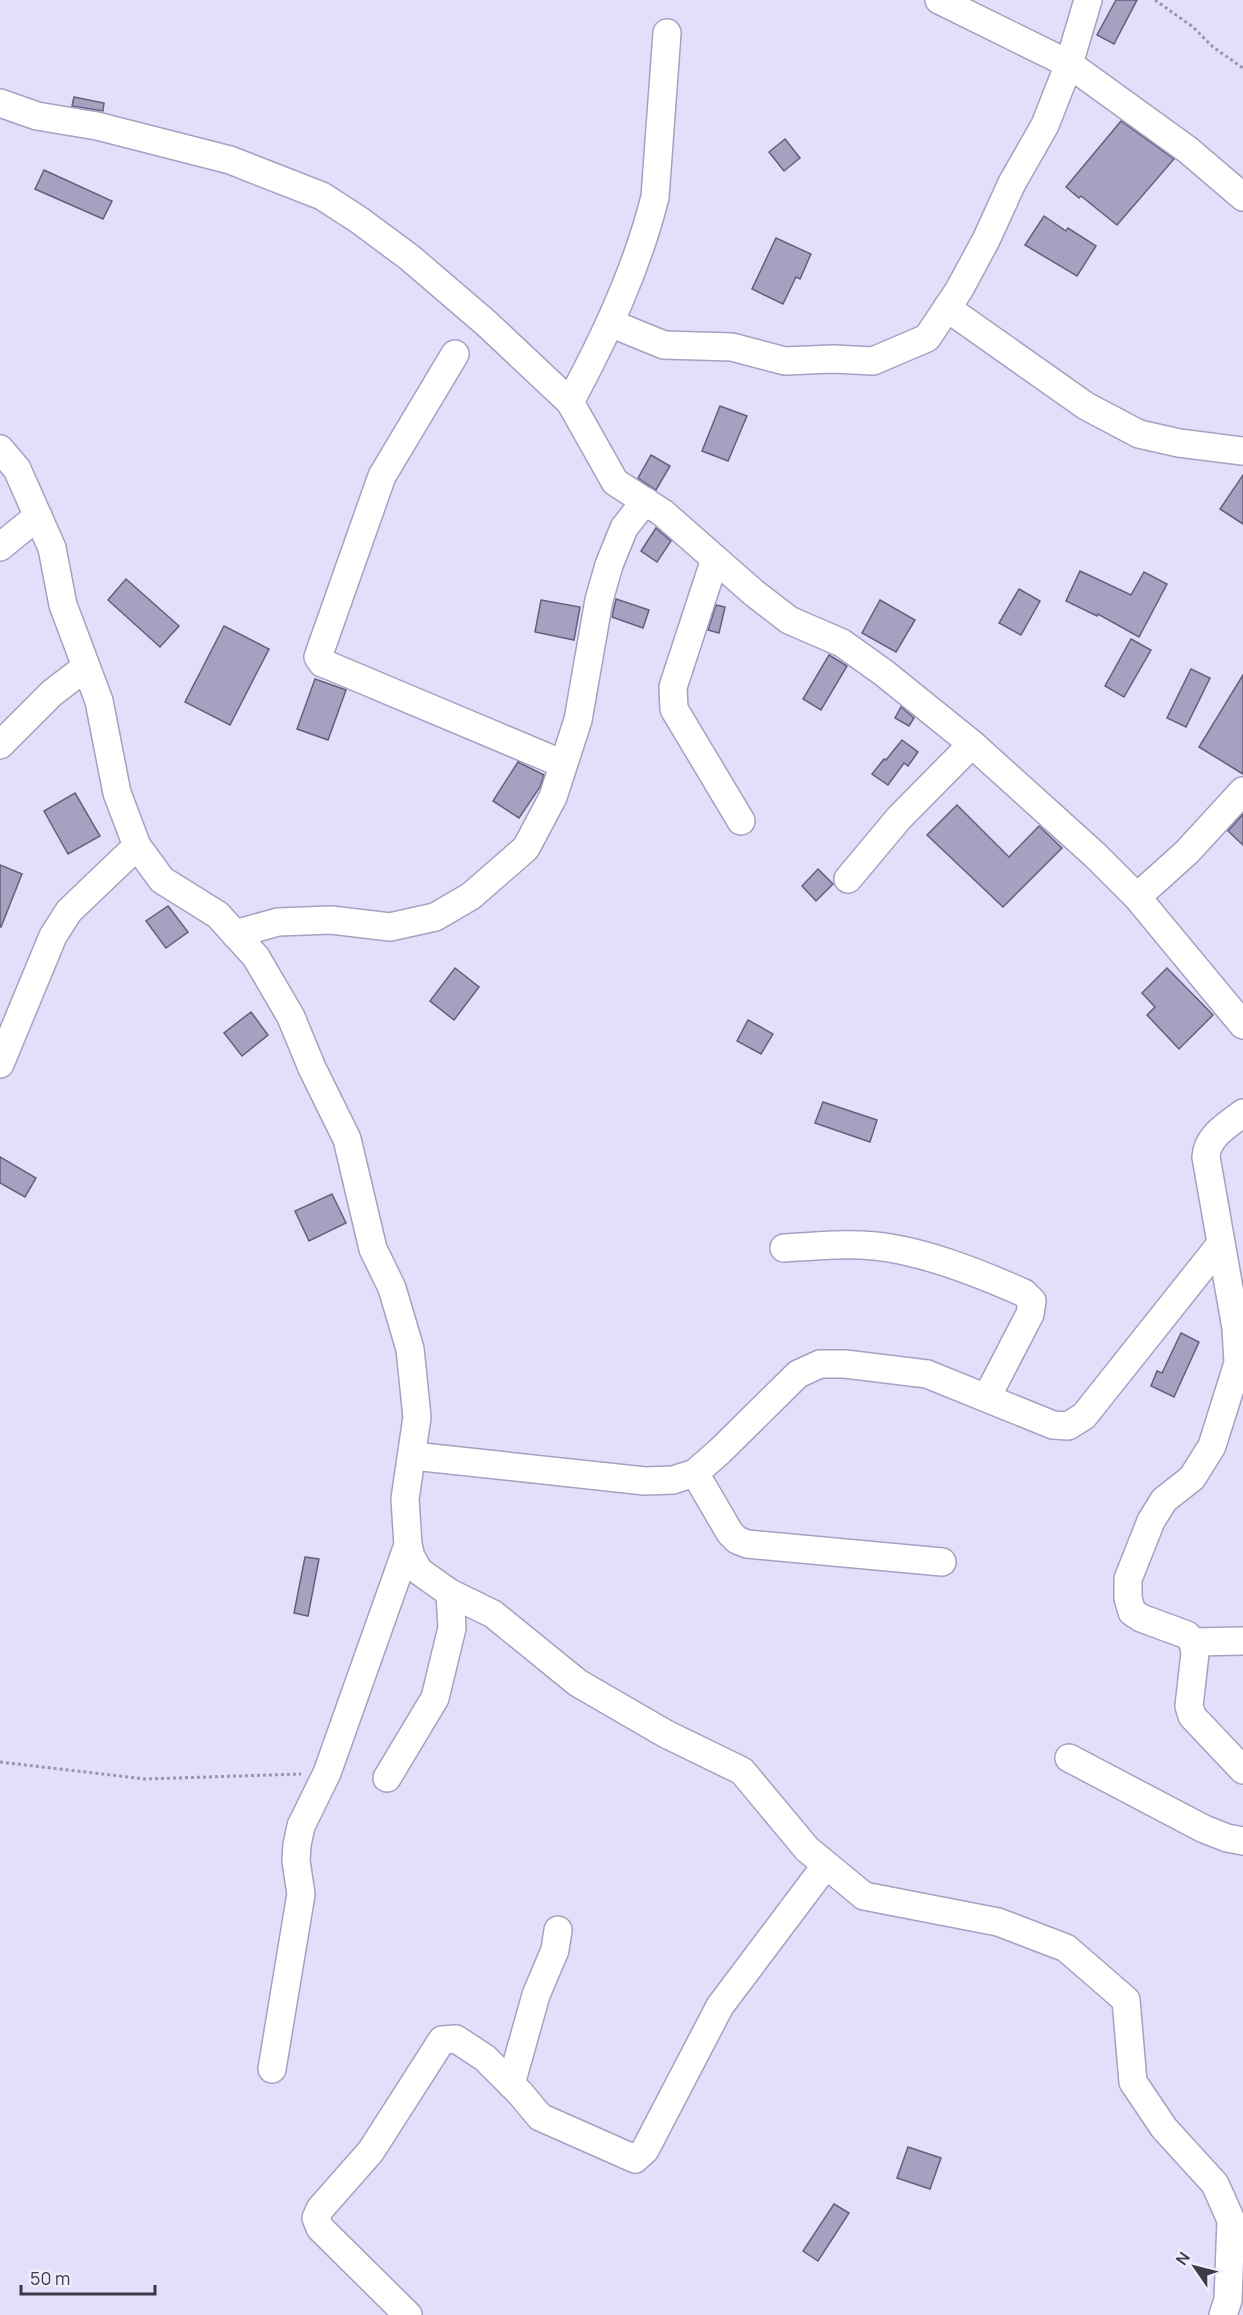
<svg xmlns="http://www.w3.org/2000/svg" width="1243" height="2315" viewBox="0 0 1243 2315" font-family="Manrope,sans-serif">
	<rect width="100%" height="100%" fill="#e3defa"/>
	<g fill="#a6a0c1" stroke="#655f7e" stroke-width="1.5">
		<polygon points="1116,0 1137,0 1114,44 1097,35"/>
		<polygon points="74,97 104,103 103,111 72,106"/>
		<polygon points="1121,121 1174,159 1117,225 1081,196 1079,198 1066,187"/>
		<polygon points="785,139 800,158 784,171 769,152"/>
		<polygon points="44,170 112,201 103,219 35,189"/>
		<polygon points="1044,216 1066,231 1068,228 1096,246 1077,276 1025,245"/>
		<polygon points="776,238 811,254 800,279 796,277 783,304 752,289"/>
		<polygon points="720,406 747,416 728,461 702,451"/>
		<polygon points="651,455 670,466 656,490 638,478"/>
		<polygon points="1243,475 1243,524 1220,509"/>
		<polygon points="656,528 671,541 657,562 641,551"/>
		<polygon points="1080,571 1131,595 1144,572 1167,584 1139,637 1098,614 1097,616 1066,601"/>
		<polygon points="126,579 179,626 160,647 108,600"/>
		<polygon points="1019,589 1040,601 1021,635 999,623"/>
		<polygon points="616,599 649,610 643,628 612,617"/>
		<polygon points="541,600 580,607 574,640 535,632"/>
		<polygon points="880,600 915,620 896,652 862,633"/>
		<polygon points="716,605 725,607 719,633 708,630"/>
		<polygon points="224,626 269,649 230,725 185,702"/>
		<polygon points="1131,639 1151,650 1124,697 1105,686"/>
		<polygon points="829,655 847,666 821,710 803,699"/>
		<polygon points="1191,669 1210,678 1186,727 1167,718"/>
		<polygon points="1243,675 1243,774 1199,747"/>
		<polygon points="315,679 346,690 328,740 297,729"/>
		<polygon points="901,707 914,718 909,726 895,718"/>
		<polygon points="902,740 918,752 908,766 904,763 888,785 872,774 884,759 886,760"/>
		<polygon points="518,762 544,775 540,787 519,818 493,801"/>
		<polygon points="75,793 100,836 68,854 44,811"/>
		<polygon points="957,805 1009,857 1039,826 1062,848 1003,907 927,835"/>
		<polygon points="1243,814 1243,845 1228,831"/>
		<polygon points="0,865 22,874 1,927 0,927"/>
		<polygon points="818,869 833,884 816,901 802,886"/>
		<polygon points="168,906 188,932 166,948 146,921"/>
		<polygon points="455,968 479,987 454,1020 430,1001"/>
		<polygon points="1167,968 1213,1015 1179,1049 1147,1015 1155,1007 1142,993"/>
		<polygon points="251,1012 268,1035 242,1056 224,1033"/>
		<polygon points="748,1020 773,1034 761,1054 737,1041"/>
		<polygon points="823,1102 877,1120 870,1142 815,1123"/>
		<polygon points="0,1157 36,1178 25,1197 0,1183"/>
		<polygon points="332,1194 346,1223 309,1241 295,1211"/>
		<polygon points="1181,1333 1199,1342 1174,1397 1151,1386 1157,1371 1162,1373"/>
		<polygon points="305,1557 319,1559 308,1616 294,1613"/>
		<polygon points="908,2147 941,2158 930,2189 897,2178"/>
		<polygon points="834,2204 849,2213 818,2261 803,2251"/>
	</g>
	<g fill="none" stroke-linecap="round" stroke-linejoin="round">
		<g stroke="#a6a0c1" stroke-width="30">
			<g id="minor">
				<polyline points="939,0 1069,64 1188,150 1243,197"/>
				<polyline points="0,103 37,116 97,126 230,160 322,196 359,220 409,257 486,323 570,402 615,482 663,513 754,593 789,620 842,643 884,673 972,744 1095,855 1137,897 1243,1025"/>
				<polyline points="947,308 1086,406 1139,434 1179,443 1243,451"/>
				<polyline points="610,323 664,345 732,347 785,361 833,359 873,361 927,338 959,290 986,240 1012,183 1045,125 1069,64 1088,0"/>
				<polyline points="455,354 382,476 318,657 322,663 330,666 563,764"/>
				<path d="M570,402C605,337 637,269 655,197L667,33"/>
				<polyline points="0,449 17,469 52,548 63,605 99,701 117,793 137,846 162,880 218,915 256,957 291,1017 312,1068 347,1139 373,1249 392,1288 410,1349 417,1417 405,1499 408,1545 411,1557 419,1571 450,1593 493,1614 578,1683 666,1734 742,1771 807,1849 864,1896 998,1922 1066,1948 1126,2000 1133,2082 1164,2128 1215,2184 1231,2220 1228,2300 1223,2315"/>
				<polyline points="0,547 38,516"/>
				<polyline points="715,559 673,687 674,709 741,821"/>
				<polyline points="0,745 52,693 86,667"/>
				<polyline points="848,879 899,818 972,744"/>
				<polyline points="1137,897 1187,852 1243,791"/>
				<polyline points="235,934 278,922 331,920 390,927 435,917 471,896 526,848 553,797 578,720 599,600 609,565 624,528 645,501"/>
				<polyline points="0,1064 53,936 69,911 137,846"/>
				<path d="M1243,1113C1228,1125 1207,1136 1206,1157L1236,1328L1238,1363L1212,1446L1192,1478L1164,1500L1151,1521L1128,1579V1598L1132,1612L1141,1618L1187,1635L1193,1642L1195,1653L1189,1706L1192,1716L1243,1770"/>
				<path d="M784,1248C814,1246 845,1243 875,1246C924,1251 979,1273 1024,1293L1032,1301L1030,1314L987,1397"/>
				<polyline points="413,1456 645,1481 673,1480 695,1473 720,1451 798,1374 820,1364 845,1364 927,1374 1053,1425 1068,1426 1084,1416 1220,1245"/>
				<polyline points="695,1473 730,1533 737,1540 747,1544 942,1562"/>
				<polyline points="1193,1642 1243,1641"/>
				<polyline points="1069,1758 1204,1829 1227,1838 1243,1841"/>
				<polyline points="387,1778 435,1698 452,1628 450,1593"/>
				<polyline points="272,2069 301,1894 296,1861 297,1845 301,1826 327,1773 408,1545"/>
				<polyline points="511,2084 536,1995 555,1950 558,1930"/>
				<polyline points="408,2315 320,2228 316,2218 320,2209 371,2151 442,2040 456,2039 485,2058 520,2093 540,2117 635,2159 645,2150 720,2006 826,1865"/>
			</g>
		</g>
		<g stroke="#9995ab" stroke-width="3" stroke-dasharray="3 3" stroke-linecap="butt">
			<polyline points="1155,0 1193,27 1213,47 1243,68"/>
			<polyline points="0,1762 145,1779 301,1774"/>
		</g>
		<use href="#minor" stroke="#fff" stroke-width="27"/>
	</g>
	<g transform="translate(1195 2267) rotate(305)" stroke="#f0edfc" stroke-width="4.5" paint-order="stroke">
	<path d="M0-4.5L10 22L0 15L-10 22Z" fill="#3d3a48"/>
	<text y="-9" font-size="16" font-weight="bold" text-anchor="middle" fill="#3d3a48">N</text>
	</g>
	<path d="M21 2285v9h134v-9" fill="none" stroke="#3d3a48" stroke-width="3"/>
	<text x="30" y="2285" font-size="18" fill="#3d3a48" stroke="#f0edfc" stroke-width="4.5" paint-order="stroke">50 m</text>
</svg>
